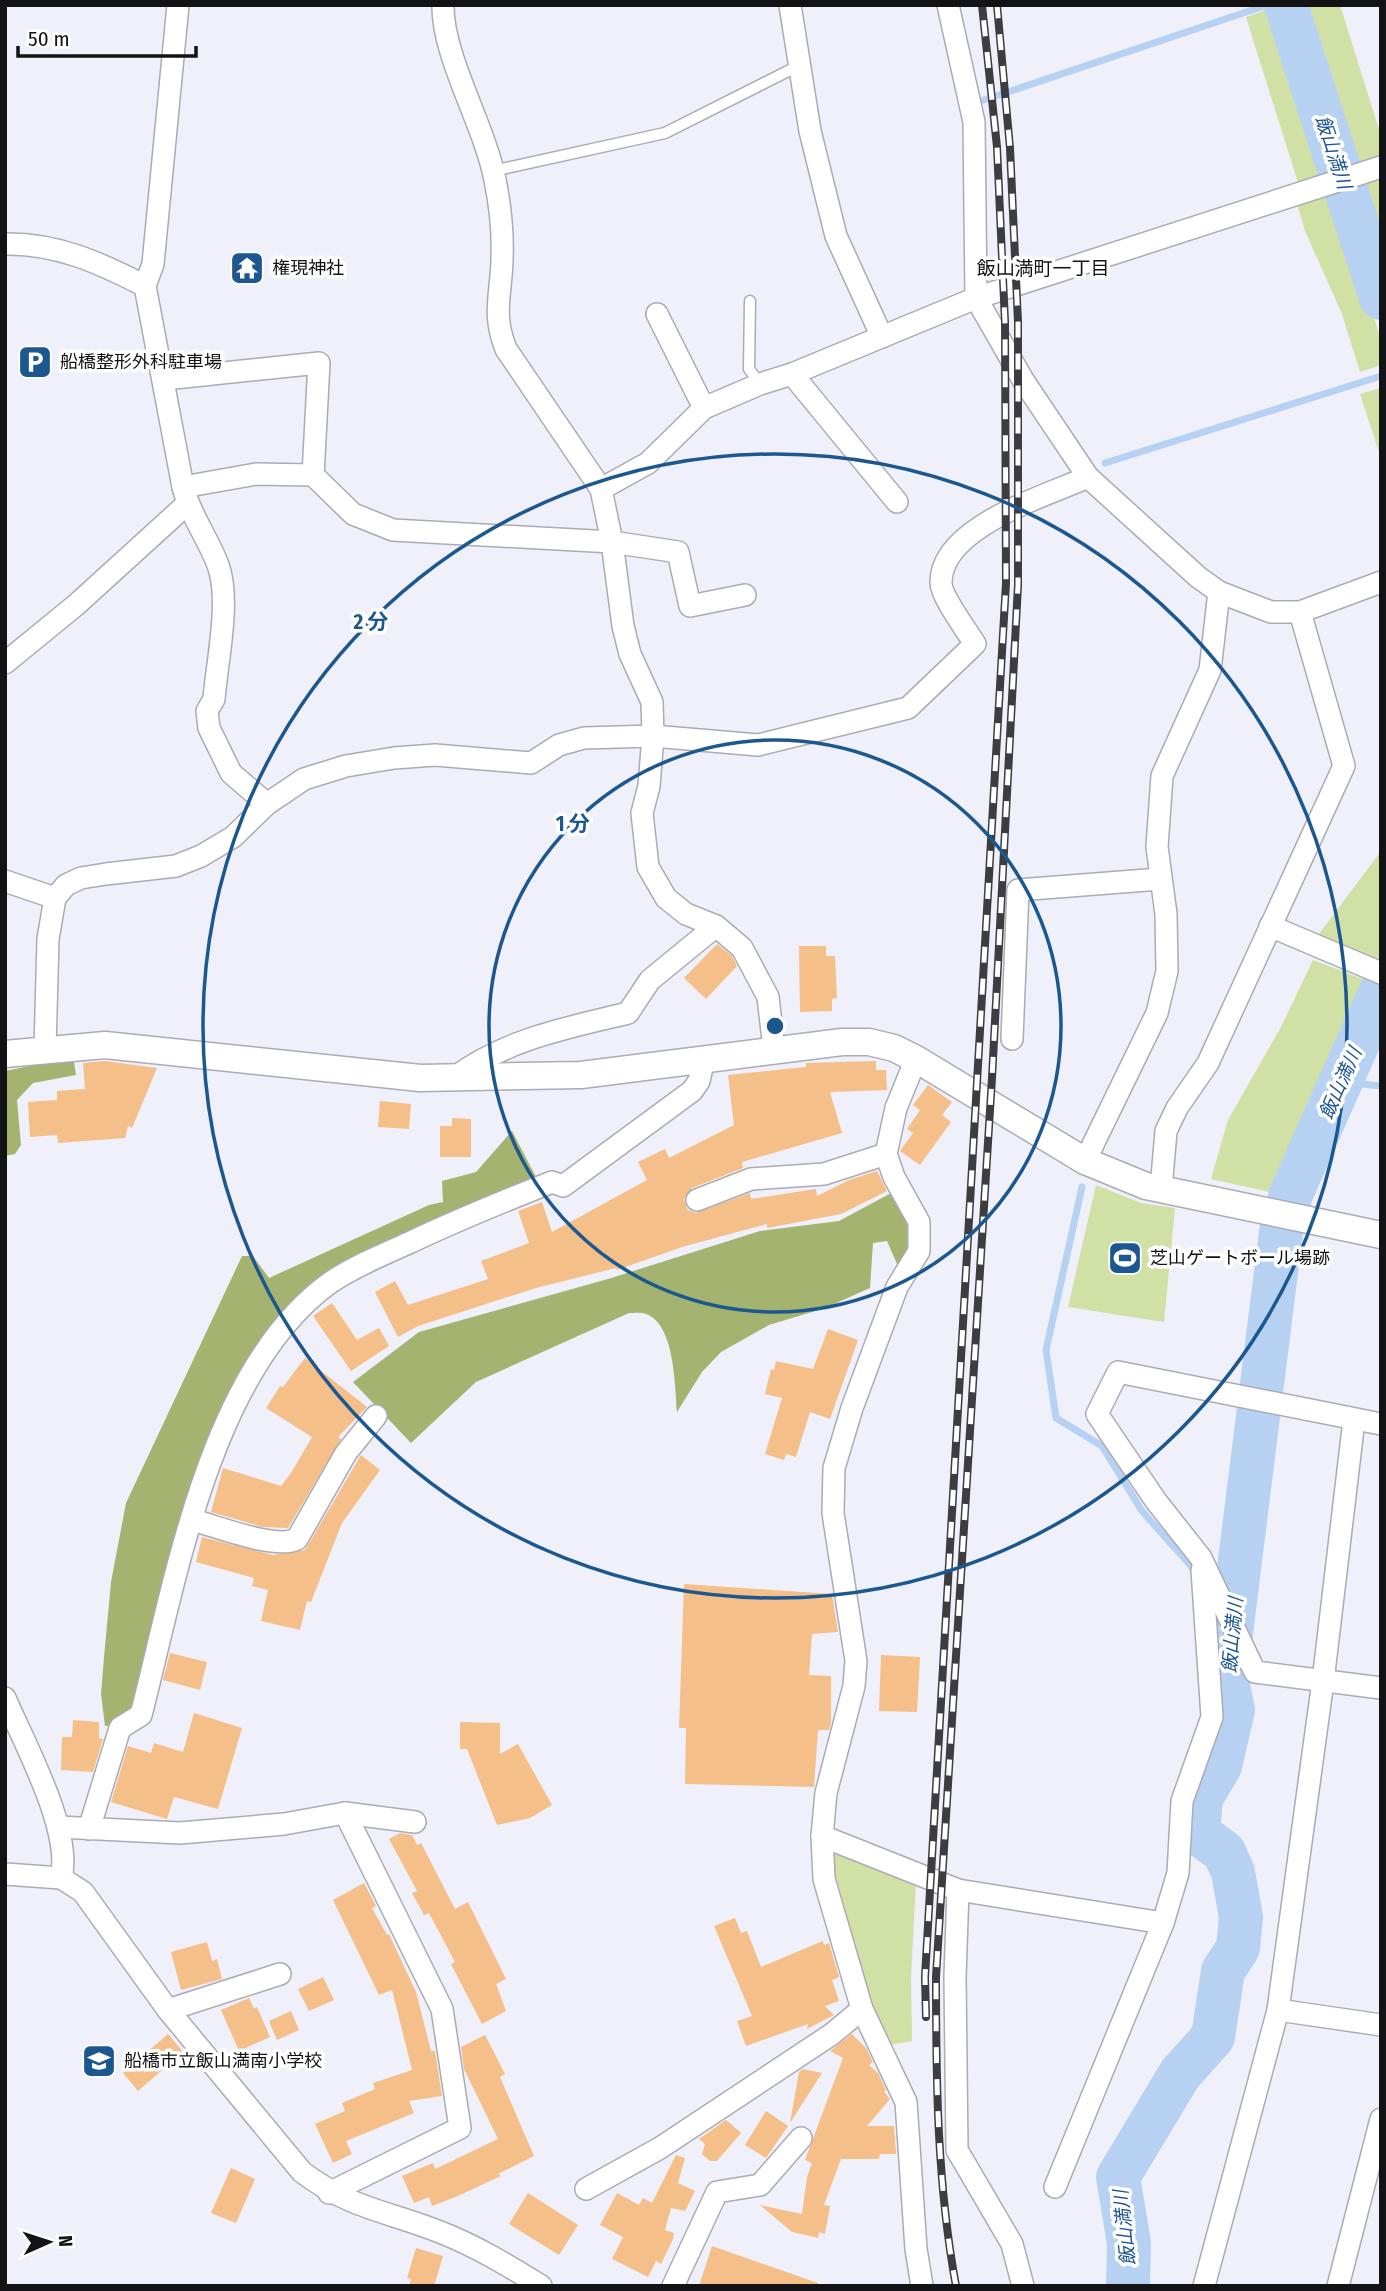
<svg xmlns="http://www.w3.org/2000/svg" width="1386" height="2291" viewBox="0 0 1386 2291" font-family="'Fira Sans Condensed','Noto Sans JP',sans-serif">
	<rect width="100%" height="100%" fill="#eff0f9"/>
	<g fill="#d1e0a4">
		<polygon points="1301,5 1340,5 1381,136 1381,160 1351,169"/>
		<polygon points="1274,7 1328,176 1299,186 1246,17"/>
		<polygon points="1381,177 1381,247 1359,183"/>
		<polygon points="1334,190 1381,340 1381,365 1360,372 1342,314 1305,231 1297,203"/>
		<polygon points="1381,388 1381,458 1360,394"/>
		<polygon points="1381,851 1381,956 1378,963 1316,938"/>
		<polygon points="1313,960 1368,981 1274,1193 1211,1179 1228,1120 1281,1027"/>
		<polygon points="1096,1185 1141,1203 1175,1208 1164,1322 1068,1307"/>
		<polygon points="838,1849 916,1881 911,1978 912,2041 890,2045 869,2003 829,1859 829,1854"/>
	</g>
	<g fill="#a4b470">
		<polygon points="50,1062 74,1062 76,1075 33,1083 17,1100 21,1145 15,1154 5,1156 5,1071"/>
		<polygon points="512,1131 537,1179 374,1252 266,1336 133,1709 117,1726 105,1726 101,1694 104,1657 111,1582 126,1503 242,1256 253,1256 269,1278 429,1205 443,1202 442,1181 476,1172"/>
		<path d="M895,1191L905,1211L914,1246L900,1271L887,1241L873,1243L870,1288L825,1308L769,1325L721,1352L702,1372L677,1412C675,1387 675,1324 646,1314C642,1312 634,1313 629,1313L476,1382L411,1443L353,1382L419,1332L608,1279L760,1231L839,1221Z"/>
	</g>
	<g fill="none" stroke-linecap="round" stroke-linejoin="round">
		<g stroke="#b7d1f3" stroke-width="7">
			<polyline points="978,102 1267,5"/>
			<polyline points="1105,463 1381,376"/>
			<polyline points="1341,1082 1381,1086"/>
			<polyline points="1082,1187 1046,1350 1056,1418 1102,1446 1142,1511 1191,1566 1196,1576"/>
			<polyline points="1212,1609 1230,1646"/>
		</g>
		<g stroke="#b7d1f3" stroke-width="44">
			<polyline points="1286,5 1381,298"/>
			<polyline points="1128,2286 1129,2243 1118,2177 1180,2074 1213,2037 1223,1971 1238,1948 1241,1917 1233,1872 1224,1852 1198,1833 1201,1798 1220,1766 1233,1710 1227,1681 1231,1633 1281,1232 1291,1194 1381,991"/>
		</g>
	</g>
	<g fill="#f4bf89">
		<polygon points="717,944 732,956 737,966 706,999 684,978"/>
		<polygon points="799,946 826,946 826,956 835,956 837,998 832,999 832,1011 800,1012"/>
		<polygon points="105,1061 157,1068 132,1128 128,1126 125,1138 58,1143 57,1135 30,1137 28,1102 57,1100 57,1091 85,1089 83,1063"/>
		<polygon points="876,1061 876,1070 886,1070 887,1090 830,1092 842,1133 742,1162 743,1168 692,1188 684,1199 688,1210 696,1213 750,1193 751,1199 816,1189 817,1196 849,1180 877,1171 887,1191 841,1214 767,1228 767,1224 682,1247 617,1270 616,1268 536,1288 418,1326 398,1337 375,1292 395,1281 408,1305 488,1279 481,1261 529,1243 518,1211 542,1202 552,1232 647,1180 638,1162 665,1149 669,1158 734,1125 728,1075 806,1067 806,1063"/>
		<polygon points="928,1085 952,1102 942,1115 951,1122 920,1165 900,1151 913,1133 907,1129 920,1110 913,1105"/>
		<polygon points="380,1101 411,1104 409,1129 378,1127"/>
		<polygon points="452,1118 471,1119 471,1157 440,1157 440,1126 452,1126"/>
		<polygon points="332,1303 357,1340 379,1328 389,1346 351,1371 313,1316"/>
		<polygon points="828,1329 858,1340 830,1419 810,1412 796,1457 786,1454 784,1460 765,1454 782,1398 765,1394 771,1369 774,1370 776,1361 813,1369"/>
		<polygon points="305,1358 367,1407 338,1437 341,1439 288,1528 263,1527 211,1512 223,1468 281,1486 291,1473 312,1437 266,1408 280,1386 283,1387"/>
		<polygon points="361,1455 380,1470 342,1523 311,1602 307,1601 300,1630 261,1621 268,1590 252,1586 254,1578 196,1562 202,1537 273,1555 305,1550"/>
		<polygon points="684,1584 832,1594 838,1632 812,1634 809,1675 831,1676 831,1723 829,1730 818,1730 814,1787 685,1784 686,1728 679,1728"/>
		<polygon points="170,1653 207,1662 200,1690 163,1680"/>
		<polygon points="881,1655 920,1657 917,1712 879,1711"/>
		<polygon points="194,1713 242,1728 218,1809 174,1797 167,1819 111,1802 128,1746 151,1753 154,1743 183,1752"/>
		<polygon points="73,1720 99,1722 99,1738 103,1739 93,1772 61,1770 62,1737 72,1737"/>
		<polygon points="460,1722 500,1723 500,1754 518,1744 552,1805 530,1818 497,1825 467,1749 460,1749"/>
		<polygon points="400,1833 412,1835 417,1845 421,1843 455,1909 468,1902 506,1979 496,1984 506,2011 482,2024 451,1964 455,1962 429,1913 424,1915 412,1893 417,1891 389,1839"/>
		<polygon points="364,1883 376,1906 372,1908 387,1935 389,1934 416,1992 431,2051 435,2051 442,2096 409,2101 414,2113 346,2141 352,2154 333,2163 315,2124 345,2111 342,2103 375,2089 373,2083 412,2070 392,1990 379,1995 333,1900"/>
		<polygon points="735,1918 741,1933 747,1931 761,1967 823,1941 824,1945 829,1943 839,1977 832,1980 839,2001 825,2006 834,2015 807,2029 808,2024 746,2046 737,2021 752,2016 714,1926"/>
		<polygon points="207,1942 212,1961 217,1959 222,1979 181,1990 171,1952"/>
		<polygon points="323,1977 334,2000 309,2011 298,1989"/>
		<polygon points="249,1998 254,2009 257,2007 270,2037 239,2051 221,2010"/>
		<polygon points="291,2011 299,2030 277,2040 269,2021"/>
		<polygon points="168,2034 183,2052 138,2091 123,2073"/>
		<polygon points="852,2034 866,2048 873,2062 869,2065 878,2073 886,2090 884,2092 890,2099 867,2126 894,2126 896,2154 880,2154 879,2159 841,2159 824,2205 830,2206 825,2234 819,2232 818,2238 792,2232 760,2205 802,2214 807,2177 812,2163 805,2160 843,2058 830,2051"/>
		<polygon points="485,2035 505,2074 500,2077 534,2156 498,2174 501,2176 458,2196 432,2206 429,2197 414,2203 402,2176 433,2163 435,2169 498,2139 464,2069 461,2047"/>
		<polygon points="803,2069 822,2073 790,2123 799,2072"/>
		<polygon points="766,2111 788,2126 766,2158 745,2145"/>
		<polygon points="726,2120 741,2133 717,2161 710,2161 702,2154 705,2144 699,2139"/>
		<polygon points="676,2155 685,2158 678,2183 695,2191 685,2211 671,2208 665,2230 674,2233 673,2239 661,2264 656,2261 648,2277 612,2259 623,2237 600,2225 617,2193 639,2205 643,2198 652,2203"/>
		<polygon points="231,2168 255,2179 236,2223 211,2213"/>
		<polygon points="528,2193 578,2225 559,2255 509,2224"/>
		<polygon points="712,2246 818,2283 817,2286 699,2286"/>
		<polygon points="416,2248 443,2256 434,2286 409,2286 411,2279 407,2278"/>
	</g>
	<g fill="none" stroke-linecap="round" stroke-linejoin="round">
		<g stroke="#ababb4" stroke-width="13">
			<g id="service">
				<polyline points="493,171 665,133 800,65"/>
				<polyline points="750,301 749,369 760,384"/>
			</g>
		</g>
		<g stroke="#ababb4" stroke-width="24">
			<g id="minor">
				<path d="M178,5L153,264L145,286L183,487C190,515 208,538 218,565C231,600 217,661 214,699L207,711L209,728L231,773L267,804"/>
				<path d="M443,5C442,56 485,126 495,180C500,204 503,235 502,260C501,296 492,314 506,349L601,489L612,542L623,626L630,654L652,702L653,736L649,786L642,813L648,867L666,898L686,914L716,926L742,948L768,997L774,1049"/>
				<polyline points="790,5 810,131 836,236 882,337"/>
				<polyline points="948,5 974,122 976,298 1023,380 1088,477 1198,577 1219,592 1271,612 1300,612 1381,582"/>
				<path d="M5,244C57,243 100,263 145,286"/>
				<polyline points="657,314 704,408"/>
				<polyline points="792,374 897,502"/>
				<polyline points="165,379 319,363 313,475"/>
				<polyline points="183,487 256,474 313,475 353,514 393,530 612,542 678,552 690,606 745,595"/>
				<polyline points="601,489 648,463 704,408 760,384 792,374 976,298 1381,167"/>
				<polyline points="5,663 76,605 187,504"/>
				<polyline points="5,881 55,898"/>
				<polyline points="1270,926 1381,973"/>
				<polyline points="1012,1039 1018,890 1160,879"/>
				<path d="M45,1049L48,939L55,898L66,885L81,878L106,874L176,866L201,856L233,837L267,804L304,779L346,766L394,758L435,755L531,763L559,745L584,738L653,736L758,745L908,708L975,644C967,631 941,596 941,583C940,527 1046,496 1088,477"/>
				<polyline points="916,1059 896,1108 886,1154 894,1177 919,1222 919,1251 897,1287 852,1408 834,1468 833,1513 856,1661 854,1686 826,1793 822,1836 824,1879 862,2009 906,2102 916,2249 922,2286"/>
				<path d="M454,1078C506,1039 567,1028 628,1013L650,980L716,926"/>
				<polyline points="1085,1161 1157,1013 1167,971 1166,914 1157,847 1162,776 1210,670 1219,592"/>
				<polyline points="1161,1189 1166,1131 1177,1108 1208,1063 1344,766 1300,612"/>
				<polyline points="697,1200 751,1179 824,1174 886,1154"/>
				<polyline points="1381,1424 1118,1372 1097,1414 1156,1501 1201,1558 1255,1672 1381,1688"/>
				<path d="M192,1520C217,1526 275,1550 297,1539L346,1453L376,1416"/>
				<path d="M5,1698C24,1743 73,1831 61,1878"/>
				<polyline points="59,1827 180,1833 284,1824 345,1813 415,1822"/>
				<path d="M89,1829L120,1728L141,1715C176,1580 210,1368 331,1282C355,1266 384,1254 411,1242C457,1220 504,1201 552,1182L563,1186L692,1091L699,1081L704,1059"/>
				<polyline points="822,1836 958,1890 1163,1923"/>
				<path d="M5,1874L61,1878L83,1892L168,2010L302,2172C351,2209 387,2211 440,2232C476,2246 509,2266 541,2286"/>
				<polyline points="958,1890 955,1977 957,2150 1012,2244 1023,2286"/>
				<polyline points="168,2010 280,1974"/>
				<polyline points="1278,2010 1381,2025"/>
				<polyline points="1055,2187 1163,1923 1178,1873 1182,1801 1212,1717 1202,1570"/>
				<polyline points="586,2189 660,2148 832,2034 862,2009"/>
				<polyline points="329,2193 460,2128 442,2009 345,1813"/>
				<polyline points="673,2286 717,2192 760,2185 801,2138"/>
				<polyline points="1204,2286 1278,2010 1323,1681 1354,1420"/>
				<polyline points="1338,2286 1381,2119"/>
			</g>
		</g>
		<g stroke="#ababb4" stroke-width="29">
			<polyline id="tertiary" points="5,1054 105,1045 420,1078 581,1075 842,1042 869,1042 894,1048 916,1059 1085,1161 1146,1186 1381,1235"/>
		</g>
		<use href="#service" stroke="#fff" stroke-width="10"/>
		<use href="#minor" stroke="#fff" stroke-width="21"/>
		<use href="#tertiary" stroke="#fff" stroke-width="26"/>
		<g stroke="#3d3d41" stroke-width="8">
			<g id="rail">
				<polyline points="926,2017 925,1977 1006,583 1005,322 997,147 982,5"/>
				<path d="M956,2286C937,2183 936,2081 936,1977L992,1078L1018,585V322L1010,148L997,5"/>
			</g>
		</g>
		<use href="#rail" stroke="#fff" stroke-width="5" stroke-dasharray="16" stroke-linecap="butt"/>
	</g>
	<g fill="none" stroke="#1c588f" stroke-width="3.5">
		<circle cx="775" cy="1026" r="286"/>
		<circle cx="775" cy="1026" r="572"/>
	</g>
	<defs>
		<g id="temple-square" transform="scale(1.75)"><rect x="-9" y="-9" width="18" height="18" rx="4" fill="#1c588f" stroke="#fff"/><path d="M0-6L5-2H3V0L6.5 2.5H4V6H1.5V3h-3V6H-4V2.5H-6.5L-3 0V-2H-5Z" fill="#fff"/></g>
		<g id="parking-square" transform="scale(1.75)"><rect x="-9" y="-9" width="18" height="18" rx="4" fill="#1c588f" stroke="#fff"/><path d="M-3.5-5.5H1a3.5 3.5 0 0 1 0 7H-1V5.5H-3.5ZM-1-3.4V-.6H.8a1.4 1.4 0 0 0 0-2.8Z" fill="#fff"/></g>
		<g id="stadium-square" transform="scale(1.75)"><rect x="-9" y="-9" width="18" height="18" rx="4" fill="#1c588f" stroke="#fff"/><path d="M0-5a6.5 5 0 1 0 0 10a6.5 5 0 1 0 0-10ZM-3.5-1.8h7v3.6h-7Z" fill="#fff"/></g>
		<g id="school-square" transform="scale(1.75)"><rect x="-9" y="-9" width="18" height="18" rx="4" fill="#1c588f" stroke="#fff"/><path d="M0-5L7-2L0 1L-7-2ZM-4 1L0 2.5L4 1V4Q0 6-4 4Z" fill="#fff"/></g>
	</defs>
	<g fill-rule="evenodd">
		<use href="#temple-square" x="247" y="268"/>
		<use href="#parking-square" x="35" y="362"/>
		<use href="#stadium-square" x="1125" y="1258"/>
		<use href="#school-square" x="99" y="2061"/>
	</g>
	<g text-anchor="middle" stroke-width="7" stroke-linejoin="round" paint-order="stroke">
		<g font-size="18" fill="#131316" stroke="#fff" text-anchor="start">
			<text x="272" y="274">権現神社</text>
			<text x="60" y="368">船橋整形外科駐車場</text>
			<text x="1150" y="1264">芝山ゲートボール場跡</text>
			<text x="124" y="2067">船橋市立飯山満南小学校</text>
		</g>
		<g font-size="19" font-style="italic" fill="#1d5496" stroke="#fff">
			<text transform="translate(1334 152) rotate(72)" y="7">飯山満川</text>
			<text transform="translate(1340 1083) rotate(-66)" y="7">飯山満川</text>
			<text transform="translate(1232 1635) rotate(-85)" y="7">飯山満川</text>
			<text transform="translate(1124 2228) rotate(-96)" y="7">飯山満川</text>
		</g>
		<g font-size="19" fill="#131316" stroke="#fff">
			<text x="1043" y="275">飯山満町一丁目</text>
		</g>
	</g>
	<circle cx="775" cy="1026" r="10" fill="#1c588f" stroke="#fff" stroke-width="3.5"/>
	<g font-size="21" text-anchor="middle" font-weight="bold" fill="#1c588f" stroke="#fff" stroke-width="7" stroke-linejoin="round" paint-order="stroke">
		<text x="371" y="629">2 分</text>
		<text x="573" y="831">1 分</text>
	</g>
	<rect width="1386" height="2291" fill="none" stroke="#131316" stroke-width="14"/>
	<g transform="translate(49 2242) rotate(87)" stroke="#ffffff" stroke-width="5" paint-order="stroke">
	<path d="M0-5L12 26L0 18L-12 26Z" fill="#131316"/>
	<text y="-10" font-size="19" font-weight="bold" text-anchor="middle" fill="#131316">N</text>
	</g>
	<path d="M18 46v10h178v-10" fill="none" stroke="#131316" stroke-width="3.5"/>
	<text x="28" y="46" font-size="21" fill="#131316" stroke="#ffffff" stroke-width="5" paint-order="stroke">50 m</text>
</svg>
